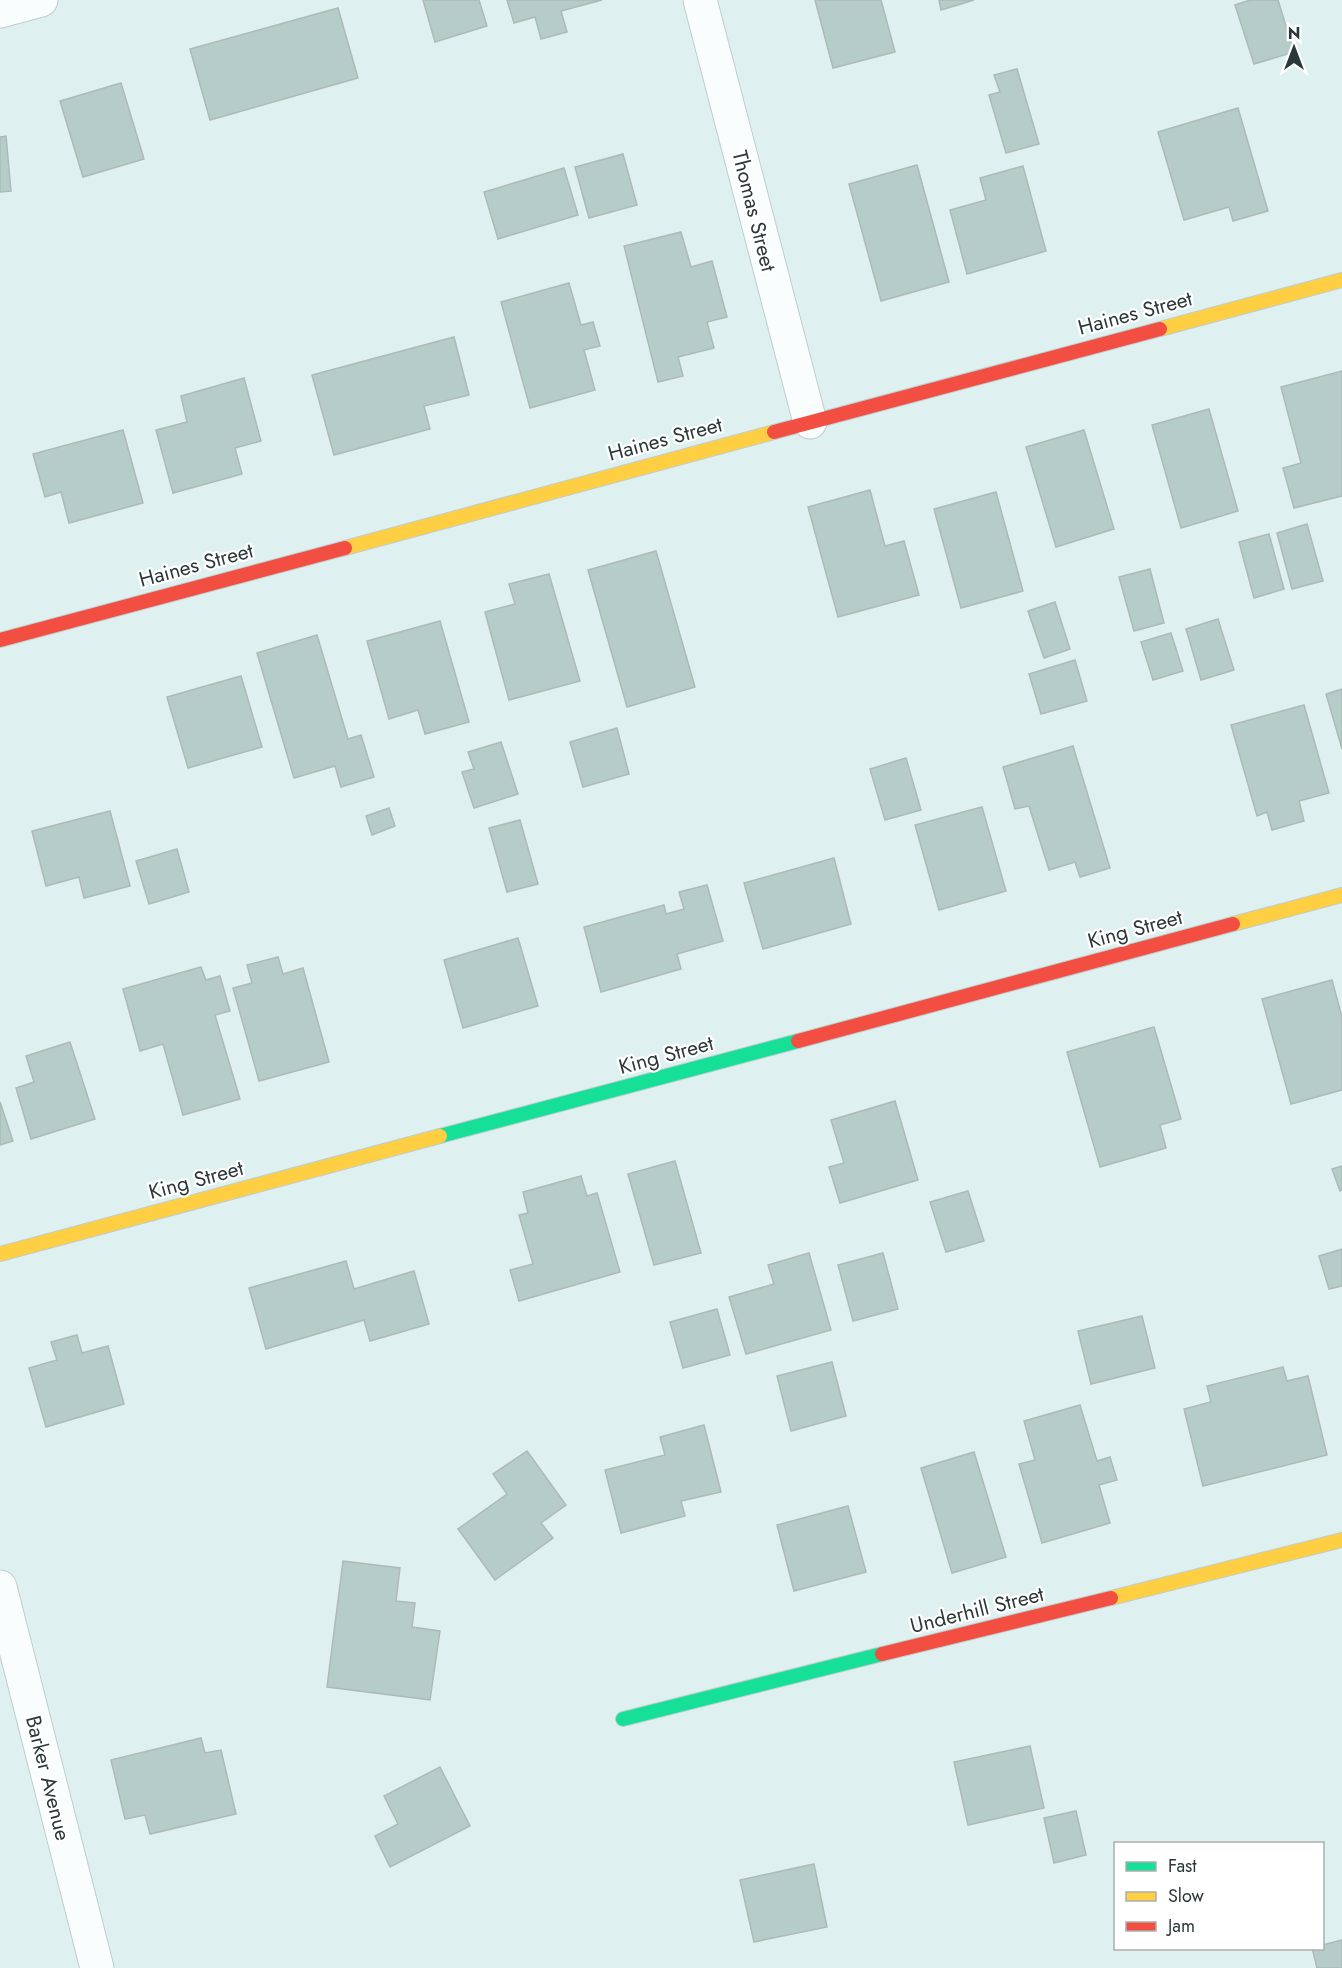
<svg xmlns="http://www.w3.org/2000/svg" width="1342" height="1968" viewBox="0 0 1342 1968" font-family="Jost,sans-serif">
	<rect width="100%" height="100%" fill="#dff0f1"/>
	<g fill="#b6ccc8" stroke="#adbab8" stroke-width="1.5">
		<polygon points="423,0 479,0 487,26 435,42"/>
		<polygon points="507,0 602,0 561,11 567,32 541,39 535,17 514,23"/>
		<polygon points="815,0 881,0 895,52 833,68"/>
		<polygon points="939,0 974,0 941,10"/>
		<polygon points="1250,0 1278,0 1294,52 1254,64 1235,5"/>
		<polygon points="338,8 358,78 210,120 190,49"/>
		<polygon points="1017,69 1039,144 1006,153 989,95 1000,92 994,75"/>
		<polygon points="121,83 144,159 83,177 60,101"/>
		<polygon points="1238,108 1268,211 1233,221 1229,207 1184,220 1158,132"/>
		<polygon points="6,136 11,191 0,192 0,137"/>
		<polygon points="623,154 637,205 589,218 575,167"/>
		<polygon points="917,165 949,282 881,301 849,184"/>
		<polygon points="1023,166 1046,251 967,274 950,210 986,200 980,178"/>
		<polygon points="564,168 578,215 498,239 484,192"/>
		<polygon points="681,232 691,267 712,261 727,317 707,322 714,348 678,357 683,376 658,382 624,246"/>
		<polygon points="569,283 581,325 593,322 600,346 584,350 595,390 530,408 501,302"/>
		<polygon points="454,337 469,395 424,406 430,429 334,455 312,375"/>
		<polygon points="1342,371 1342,496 1294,508 1283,468 1301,463 1281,387"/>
		<polygon points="244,378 261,441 235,448 242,474 173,493 156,430 187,422 181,396"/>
		<polygon points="1209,409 1238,511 1181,528 1152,425"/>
		<polygon points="123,430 143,503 69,523 61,492 45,497 33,454"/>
		<polygon points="1084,430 1114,529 1056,547 1026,447"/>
		<polygon points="870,490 885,546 904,541 919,595 838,617 808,507"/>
		<polygon points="996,492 1023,591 961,608 934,509"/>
		<polygon points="1307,524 1323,581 1292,589 1277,533"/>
		<polygon points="1269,534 1284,589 1254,598 1239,542"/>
		<polygon points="656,551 695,687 627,707 588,570"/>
		<polygon points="1150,569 1164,623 1134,631 1119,577"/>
		<polygon points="549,574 580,681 509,700 485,612 515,604 509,584"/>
		<polygon points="1055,602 1070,649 1044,658 1028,611"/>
		<polygon points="1218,619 1234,670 1201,680 1186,629"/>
		<polygon points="440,621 469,722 425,734 418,710 389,719 367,641"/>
		<polygon points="1171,633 1183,671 1153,680 1141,642"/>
		<polygon points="317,635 348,739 361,735 374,777 341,787 335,766 294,778 257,653"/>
		<polygon points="1075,660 1087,701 1041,714 1029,674"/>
		<polygon points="241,676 262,747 188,768 167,697"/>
		<polygon points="1342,689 1342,749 1326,694"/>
		<polygon points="1304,705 1329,793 1299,801 1304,821 1272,830 1267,812 1257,816 1231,725"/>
		<polygon points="617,728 629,774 583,787 570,742"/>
		<polygon points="501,742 518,794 474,808 462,772 474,769 468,752"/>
		<polygon points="1073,746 1110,868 1080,877 1075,862 1049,870 1029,806 1015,809 1003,767"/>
		<polygon points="906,758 921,810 885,820 870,769"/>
		<polygon points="982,807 1006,891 939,910 915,825"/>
		<polygon points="389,808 395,826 372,835 366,816"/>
		<polygon points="110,811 130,886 84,898 79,877 46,886 32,831"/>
		<polygon points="520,820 538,884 507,892 489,828"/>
		<polygon points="177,849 189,892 149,904 136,861"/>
		<polygon points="834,858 851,924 763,949 744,883"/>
		<polygon points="707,885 723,941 677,954 681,969 601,992 584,927 664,905 666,914 684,909 679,892"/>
		<polygon points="518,938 538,1006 463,1028 444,960"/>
		<polygon points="278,957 283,974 303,968 329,1062 259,1081 233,988 252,983 247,965"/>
		<polygon points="201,967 206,980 220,976 230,1011 215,1015 240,1099 183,1115 163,1044 140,1051 123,989"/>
		<polygon points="1332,980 1342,1017 1342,1090 1291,1104 1262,999"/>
		<polygon points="1154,1027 1181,1119 1160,1125 1166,1148 1100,1167 1067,1052"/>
		<polygon points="70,1042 95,1119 31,1139 16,1088 34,1082 26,1056"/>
		<polygon points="895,1101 918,1180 840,1203 829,1167 844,1163 831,1120"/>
		<polygon points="0,1102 13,1141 0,1145"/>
		<polygon points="675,1161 701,1253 654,1265 628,1174"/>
		<polygon points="1342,1166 1342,1190 1340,1191 1332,1169"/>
		<polygon points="581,1176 587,1196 597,1193 620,1272 519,1301 510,1270 533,1264 519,1215 528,1213 523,1192"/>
		<polygon points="968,1191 984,1241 946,1252 930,1202"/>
		<polygon points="1342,1249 1342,1286 1329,1289 1319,1256"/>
		<polygon points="809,1253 831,1330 746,1354 729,1297 774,1284 768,1265"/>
		<polygon points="883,1253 898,1309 853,1321 838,1265"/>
		<polygon points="346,1261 354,1289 414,1271 429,1324 370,1341 364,1320 266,1349 249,1288"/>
		<polygon points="717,1309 730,1355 683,1368 670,1322"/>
		<polygon points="1142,1316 1155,1368 1091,1384 1078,1331"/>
		<polygon points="77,1335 82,1353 108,1346 124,1404 46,1427 29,1368 57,1360 51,1342"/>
		<polygon points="832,1362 846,1416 791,1431 777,1376"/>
		<polygon points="1283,1367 1287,1381 1308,1376 1327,1455 1203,1486 1184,1409 1211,1402 1207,1386"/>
		<polygon points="1080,1405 1097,1461 1110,1457 1117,1480 1099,1485 1110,1523 1042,1543 1019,1464 1035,1460 1024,1421"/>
		<polygon points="704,1425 721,1492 681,1501 685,1516 621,1533 605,1470 665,1455 660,1437"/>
		<polygon points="527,1451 566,1505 541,1523 553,1538 495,1580 458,1529 507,1494 493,1474"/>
		<polygon points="974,1452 1006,1557 952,1573 921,1468"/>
		<polygon points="848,1506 866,1572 794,1591 777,1525"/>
		<polygon points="343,1561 400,1568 396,1601 415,1603 412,1627 440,1631 430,1700 327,1687"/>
		<polygon points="201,1738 205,1753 221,1750 236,1814 150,1834 145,1815 125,1819 111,1760"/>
		<polygon points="1030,1746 1044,1808 968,1825 954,1762"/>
		<polygon points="440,1767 470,1826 390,1867 375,1836 398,1824 384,1796"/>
		<polygon points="1076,1811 1086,1855 1054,1863 1044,1818"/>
		<polygon points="814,1864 827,1927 754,1942 740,1880"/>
		<polygon points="1342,1940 1342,1968 1317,1968 1312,1948 1322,1948 1322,1945"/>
	</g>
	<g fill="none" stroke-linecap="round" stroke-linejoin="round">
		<g stroke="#bfcdcd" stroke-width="35">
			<g id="street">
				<polyline points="700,0 810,422"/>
				<polyline points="0,11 41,0"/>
				<polyline points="0,1587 97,1968"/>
			</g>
		</g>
		<g stroke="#bfcdcd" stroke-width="16">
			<g id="fast">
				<polyline points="440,1136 798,1041"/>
				<polyline points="623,1719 882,1654"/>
			</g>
		</g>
		<g stroke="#bfcdcd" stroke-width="16">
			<g id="slow">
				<polyline points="1160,329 1342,280"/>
				<polyline points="345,548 774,432"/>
				<polyline points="1233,924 1342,895"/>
				<polyline points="0,1254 440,1136"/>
				<polyline points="1111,1598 1342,1540"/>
			</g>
		</g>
		<g stroke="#bfcdcd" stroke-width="16">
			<g id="jam">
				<polyline points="774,432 1160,329"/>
				<polyline points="0,640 345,548"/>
				<polyline points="798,1041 1233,924"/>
				<polyline points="882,1654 1111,1598"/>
			</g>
		</g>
		<use href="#street" stroke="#fafdfd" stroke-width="33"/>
		<use href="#fast" stroke="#16e098" stroke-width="14"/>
		<use href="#slow" stroke="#ffcf43" stroke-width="14"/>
		<use href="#jam" stroke="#f24e42" stroke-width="14"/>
	</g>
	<g text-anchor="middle" stroke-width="4.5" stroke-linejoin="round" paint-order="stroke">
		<g font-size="21" fill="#2b3738" stroke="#fff">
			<text transform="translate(754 211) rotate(76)" y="7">Thomas Street</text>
			<text transform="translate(1135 313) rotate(-15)" y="7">Haines Street</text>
			<text transform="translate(665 439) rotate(-15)" y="7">Haines Street</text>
			<text transform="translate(196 565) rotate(-15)" y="7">Haines Street</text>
			<text transform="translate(1135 929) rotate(-15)" y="7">King Street</text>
			<text transform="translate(666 1055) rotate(-15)" y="7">King Street</text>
			<text transform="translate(196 1180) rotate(-15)" y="7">King Street</text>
			<text transform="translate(977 1610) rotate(-14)" y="7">Underhill Street</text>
			<text transform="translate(48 1778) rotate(76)" y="7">Barker Avenue</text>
		</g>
	</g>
	<rect x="1114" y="1842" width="210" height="108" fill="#ffffff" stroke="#aaafaf" stroke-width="1.5"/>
	<rect x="1126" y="1862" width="30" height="9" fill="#16e098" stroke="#aaafaf" stroke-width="1.5"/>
	<text x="1168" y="1872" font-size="18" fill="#2b3738">Fast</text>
	<rect x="1126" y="1892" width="30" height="9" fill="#ffcf43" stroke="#aaafaf" stroke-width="1.5"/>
	<text x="1168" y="1902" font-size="18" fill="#2b3738">Slow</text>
	<rect x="1126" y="1922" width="30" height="9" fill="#f24e42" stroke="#aaafaf" stroke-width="1.5"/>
	<text x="1168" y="1932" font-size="18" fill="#2b3738">Jam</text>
	<g transform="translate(1294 48)" stroke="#ffffff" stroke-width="4.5" paint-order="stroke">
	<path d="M0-4.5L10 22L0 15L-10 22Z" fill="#2b3738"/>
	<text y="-9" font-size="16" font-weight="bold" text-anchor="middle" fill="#2b3738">N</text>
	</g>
</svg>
